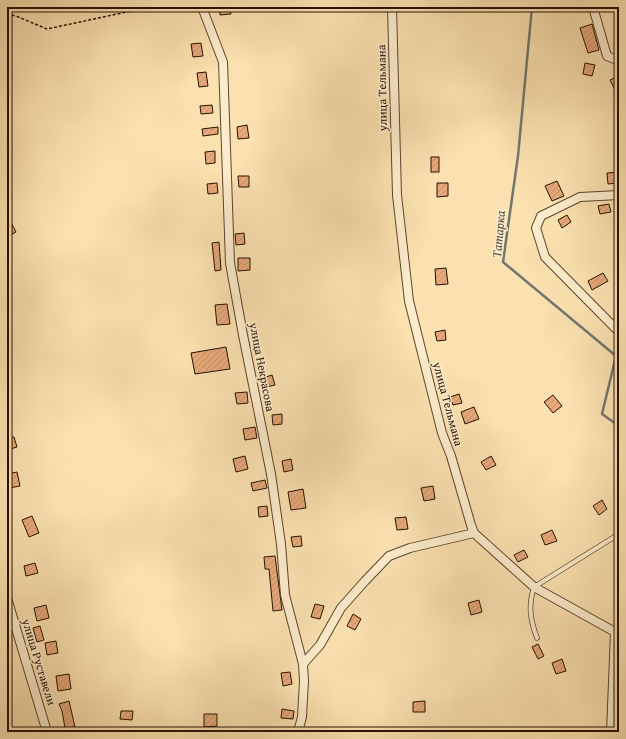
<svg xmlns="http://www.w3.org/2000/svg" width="626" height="739" viewBox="0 0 626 739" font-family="'Gentium Book Plus',serif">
	<defs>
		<pattern id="building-hatch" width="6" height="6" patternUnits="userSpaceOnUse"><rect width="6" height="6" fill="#e7a97a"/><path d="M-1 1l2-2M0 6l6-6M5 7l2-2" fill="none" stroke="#c69068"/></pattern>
	</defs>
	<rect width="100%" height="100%" fill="#fbe1b0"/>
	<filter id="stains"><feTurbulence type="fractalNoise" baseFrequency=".005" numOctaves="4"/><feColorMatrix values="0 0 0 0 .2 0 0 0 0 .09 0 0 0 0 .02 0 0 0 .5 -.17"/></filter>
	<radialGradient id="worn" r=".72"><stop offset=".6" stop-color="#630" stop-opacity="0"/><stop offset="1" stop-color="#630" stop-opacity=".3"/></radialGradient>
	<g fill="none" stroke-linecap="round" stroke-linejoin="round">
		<polyline stroke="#72776e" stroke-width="2.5" points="532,7 518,156 503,262 616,356 602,414 619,426"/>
	</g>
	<g fill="url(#building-hatch)" stroke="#271000">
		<polygon points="220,7 230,7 231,14 220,15"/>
		<polygon points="592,24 599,50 588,53 580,28"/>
		<polygon points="201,43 203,56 193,57 191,44"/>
		<polygon points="585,63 595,65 592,76 583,74"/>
		<polygon points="206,72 208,86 199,87 197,73"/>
		<polygon points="619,76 619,98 610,80"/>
		<polygon points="212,105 213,113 201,114 200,106"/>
		<polygon points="247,125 249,138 238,139 237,127"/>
		<polygon points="218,127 218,134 203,136 202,129"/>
		<polygon points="215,151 215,163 206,164 205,152"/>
		<rect x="431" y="157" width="8" height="15"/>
		<polygon points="619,172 619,183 608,184 607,173"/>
		<polygon points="238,176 249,176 249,187 239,187"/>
		<polygon points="557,181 564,196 552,201 545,186"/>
		<polygon points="217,183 218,193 208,194 207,184"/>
		<polygon points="437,183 448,183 448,196 437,197"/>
		<polygon points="609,204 611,212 600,214 598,206"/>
		<polygon points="7,215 16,232 7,237"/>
		<polygon points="567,215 571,222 562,228 558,220"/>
		<polygon points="244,233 245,244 236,245 235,234"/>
		<polygon points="219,242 221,270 215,271 212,243"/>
		<polygon points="238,258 250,258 250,270 238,271"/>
		<polygon points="446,268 448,284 436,285 435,269"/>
		<polygon points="603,273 608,281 592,290 588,281"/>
		<polygon points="227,304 230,324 217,325 215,305"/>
		<polygon points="445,330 446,340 437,341 435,332"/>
		<polygon points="226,347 230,369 195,374 191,353"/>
		<polygon points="272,375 275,385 266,387 263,378"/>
		<polygon points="247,392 248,403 237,404 235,393"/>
		<polygon points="459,394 462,403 453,405 450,397"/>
		<polygon points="553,395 562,406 553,413 544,402"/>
		<polygon points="474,407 479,419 465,424 461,412"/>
		<polygon points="282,414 282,424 273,425 272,415"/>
		<polygon points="255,427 257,438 245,440 243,429"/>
		<polygon points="14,437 17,447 7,450 7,438"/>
		<polygon points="245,456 248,469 236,472 233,459"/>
		<polygon points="491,456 496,465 486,470 481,462"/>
		<polygon points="291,459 293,470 284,472 282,461"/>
		<polygon points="17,472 20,486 9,488 7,474"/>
		<polygon points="265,480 267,488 253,491 251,483"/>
		<polygon points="433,486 435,499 424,501 421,488"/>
		<polygon points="303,489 306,508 291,510 288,492"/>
		<polygon points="602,500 607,509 599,515 593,506"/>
		<polygon points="267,506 268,516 259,517 258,507"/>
		<polygon points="32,516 39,533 29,537 22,520"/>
		<polygon points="406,517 408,529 397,530 395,518"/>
		<polygon points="552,530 557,541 545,545 541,535"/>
		<polygon points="301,536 302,546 293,547 291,537"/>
		<polygon points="524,550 528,557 518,562 514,555"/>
		<polygon points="275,556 282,610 273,611 269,569 265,569 264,557"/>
		<polygon points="35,563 38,573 26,576 24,566"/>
		<polygon points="479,600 482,612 471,615 468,603"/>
		<polygon points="315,604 324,606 320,619 311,617"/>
		<polygon points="46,605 49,618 37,621 34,608"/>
		<polygon points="353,614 361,619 355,630 347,626"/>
		<polygon points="40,626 44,640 37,642 33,628"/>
		<polygon points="56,641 58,653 47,655 45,643"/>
		<polygon points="538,644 544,656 538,659 532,647"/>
		<polygon points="562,659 566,671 556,674 552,663"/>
		<polygon points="290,672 292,684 283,686 281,673"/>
		<polygon points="69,674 71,689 58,691 56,676"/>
		<polygon points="69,701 75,727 65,728 62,711 59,704"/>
		<polygon points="425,701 425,712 413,712 413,702"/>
		<polygon points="282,709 294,711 293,719 281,718"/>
		<polygon points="121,711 133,711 132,720 120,719"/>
		<polygon points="204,714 217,714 217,726 204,727"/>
	</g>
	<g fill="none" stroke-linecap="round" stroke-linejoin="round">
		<g stroke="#5c442c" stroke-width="5.5">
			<path id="service" d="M537,638C530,619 528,606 534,587L619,534"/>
		</g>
		<g stroke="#5c442c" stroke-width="10">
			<g id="minor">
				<polyline points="202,7 223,62 230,263 243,335 271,474 281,544 285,595 303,664 304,681 302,717 298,732"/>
				<polyline points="392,7 397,195 409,301 442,433 451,456 471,525 474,533 534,587 615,632 611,732"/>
				<polyline points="593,7 607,56 619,61"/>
				<polyline points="619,195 580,197 541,216 536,228 545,257 619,332"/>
				<polyline points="7,598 47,732"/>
				<polyline points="303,664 320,645 341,608 365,581 389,556 410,548 474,533"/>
			</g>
		</g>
		<polyline stroke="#271000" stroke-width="1.5" stroke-dasharray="3 2" stroke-linecap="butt" points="7,14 16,16 47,29 150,7"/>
		<use href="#service" stroke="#fceccc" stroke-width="4"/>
		<use href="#minor" stroke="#fceccc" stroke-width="8"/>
	</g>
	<g text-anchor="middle" stroke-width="3" stroke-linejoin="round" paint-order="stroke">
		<g font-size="12" fill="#271000" stroke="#fceccc">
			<text transform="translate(382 88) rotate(-91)" y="4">улица Тельмана</text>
			<text transform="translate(262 367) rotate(79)" y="4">улица Некрасова</text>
			<text transform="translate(448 404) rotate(75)" y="4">улица Тельмана</text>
			<text transform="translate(39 662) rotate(73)" y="4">улица Руставели</text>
		</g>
		<g font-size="13" font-style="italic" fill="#534c40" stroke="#fceccc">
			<text transform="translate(498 234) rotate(-85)" y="5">Татарка</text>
		</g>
	</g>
	<rect width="626" height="739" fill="none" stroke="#fbe1b0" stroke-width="24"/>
	<rect x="8" y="8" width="610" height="723" fill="none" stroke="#271000" stroke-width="2"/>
	<rect x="12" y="12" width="602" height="715" fill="none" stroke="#271000"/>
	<rect width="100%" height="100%" filter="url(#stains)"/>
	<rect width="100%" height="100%" fill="url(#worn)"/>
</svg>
